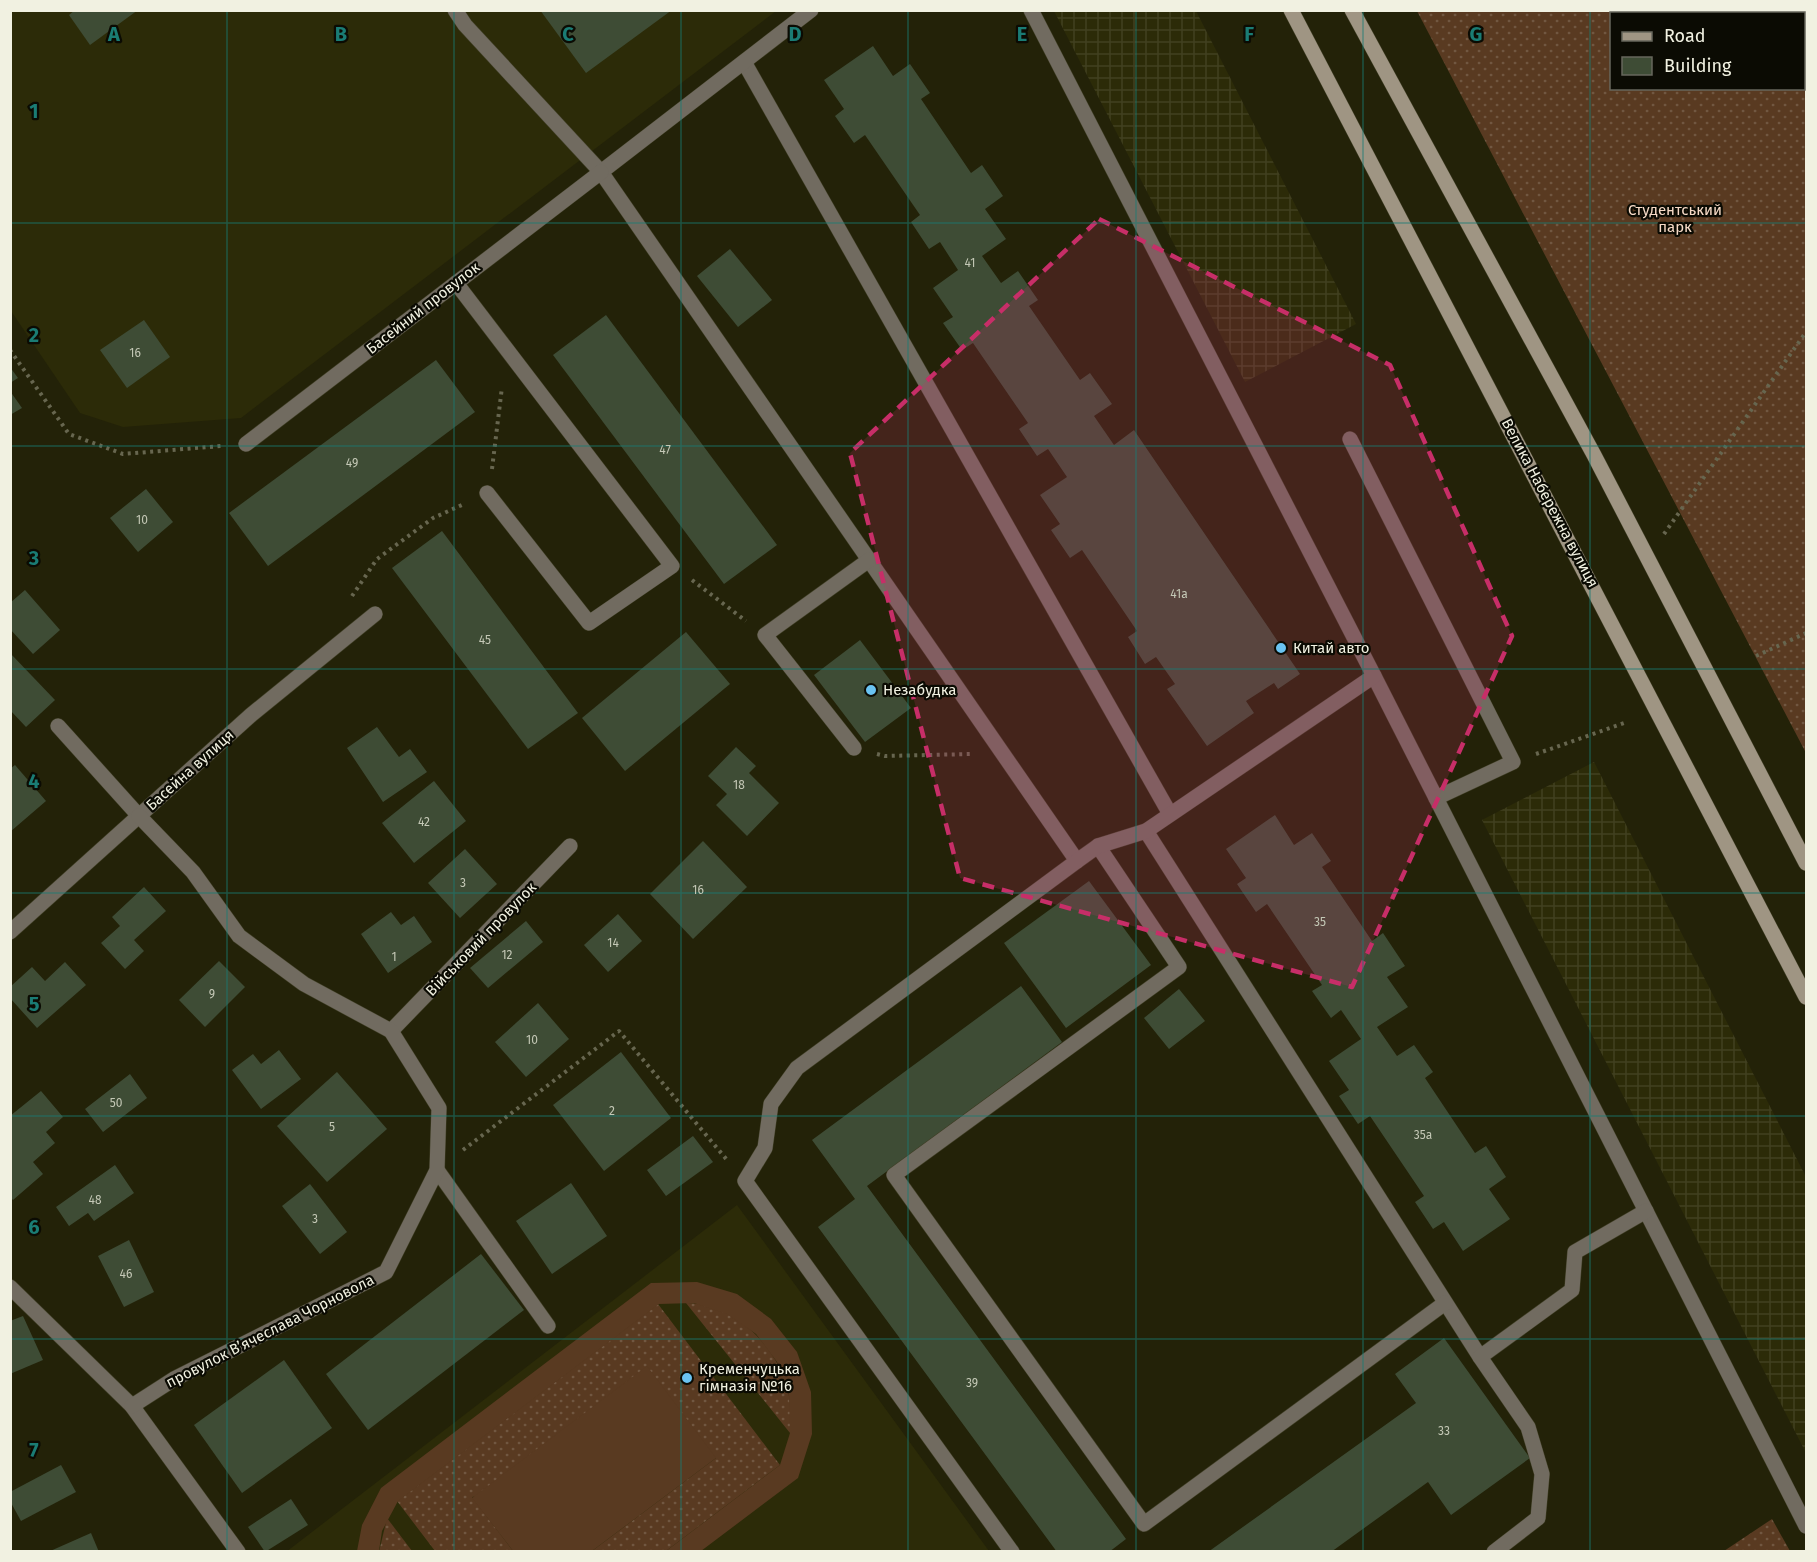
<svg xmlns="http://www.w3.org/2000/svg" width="1817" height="1562" viewBox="0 0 1817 1562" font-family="'Fira Sans',sans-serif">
	<defs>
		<pattern id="industrial-grid" width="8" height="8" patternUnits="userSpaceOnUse" patternTransform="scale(1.5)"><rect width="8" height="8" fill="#2c2b08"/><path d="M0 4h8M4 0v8" fill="none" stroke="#414020"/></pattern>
		<pattern id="grass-dots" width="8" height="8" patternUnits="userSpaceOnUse" patternTransform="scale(1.5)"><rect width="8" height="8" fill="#593a21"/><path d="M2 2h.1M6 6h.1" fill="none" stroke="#715741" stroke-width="1.8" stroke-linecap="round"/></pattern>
	</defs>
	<rect width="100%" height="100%" fill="#232208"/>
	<g fill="#2c2b08">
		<polygon points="10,11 776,11 241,418 123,427 80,413 11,311"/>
		<polygon points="737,1205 989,1551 286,1552"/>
	</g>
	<g fill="url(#industrial-grid)">
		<polygon points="1054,11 1196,11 1356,324 1245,382"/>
		<polygon points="1594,762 1806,1177 1806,1453 1482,820"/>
	</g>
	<g fill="url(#grass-dots)" fill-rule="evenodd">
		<path d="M1417,11H1806V753ZM1612,14H1804V88H1612Z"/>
		<path d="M686,1303C735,1302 781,1350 789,1396C791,1408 790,1421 790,1433Z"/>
		<polygon points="658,1304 780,1465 666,1551 592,1551 716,1458 472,1497 513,1551 435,1551 397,1501"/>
		<polygon points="387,1518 412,1551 379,1552"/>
		<polygon points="1772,1519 1790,1551 1724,1551"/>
	</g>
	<g fill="#593a21">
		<polygon points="697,1282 737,1294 771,1319 797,1352 811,1392 812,1434 798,1478 701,1551 666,1551 780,1465 790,1433 789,1396 777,1362 756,1334 727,1314 694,1303 659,1304 398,1501 382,1531 379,1551 357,1551 362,1525 381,1488 651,1283"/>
		<polygon points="647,1366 716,1458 592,1551 513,1551 472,1498"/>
	</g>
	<g fill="#3e4c35">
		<polygon points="75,10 138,10 90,45 69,15"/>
		<polygon points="540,10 672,10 586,73"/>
		<polygon points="873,46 893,76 910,64 930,93 921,99 971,173 982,165 1003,196 985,209 1006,239 982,256 1001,283 1018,271 1038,300 1029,306 1080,380 1090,373 1112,404 1094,416 1114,445 1134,430 1300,674 1278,689 1274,683 1246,701 1254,713 1207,746 1167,689 1175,684 1156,657 1145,664 1128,637 1137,631 1082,550 1070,558 1051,530 1060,524 1040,495 1067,477 1048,449 1037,456 1019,429 1028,423 973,343 962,350 943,323 953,317 933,288 958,270 940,242 929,249 911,222 920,215 865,135 854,143 835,116 844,109 824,80"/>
		<polygon points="730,249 772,300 738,327 697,276"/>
		<polygon points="606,315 777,545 724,584 553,355"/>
		<polygon points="144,320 170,357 127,388 100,350"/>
		<polygon points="436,360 475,412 268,566 229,513"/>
		<polygon points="10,367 18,378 10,383"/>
		<polygon points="10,391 22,408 10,415"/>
		<polygon points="146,489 173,522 138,552 110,518"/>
		<polygon points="442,531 578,713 528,749 392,568"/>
		<polygon points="25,590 60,630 33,654 10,629 10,603"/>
		<polygon points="686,632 730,684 625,771 582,718"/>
		<polygon points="860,640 911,708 865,742 814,675"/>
		<polygon points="10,653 55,700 26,727 10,710"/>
		<polygon points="377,727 399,757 410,749 427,772 383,802 347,748"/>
		<polygon points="736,747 756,766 749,773 779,803 747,836 716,805 727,794 708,776"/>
		<polygon points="15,765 46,801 10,832 10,769"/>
		<polygon points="434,781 466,821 414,863 382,823"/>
		<polygon points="1275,815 1294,845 1312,833 1331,861 1322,867 1372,941 1383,933 1405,966 1387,977 1408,1007 1377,1027 1397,1056 1414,1045 1433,1072 1425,1078 1475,1153 1486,1146 1506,1177 1489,1189 1510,1219 1463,1251 1444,1222 1433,1229 1415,1202 1424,1196 1370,1116 1358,1124 1339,1096 1349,1090 1329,1061 1361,1039 1341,1010 1331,1018 1326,1011 1312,991 1322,985 1267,904 1256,912 1237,884 1246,878 1226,849"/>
		<polygon points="703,841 747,887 693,939 650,894"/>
		<polygon points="465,849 497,884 460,918 428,883"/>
		<polygon points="1089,881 1151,965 1066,1028 1004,943"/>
		<polygon points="144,887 166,911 134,940 144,951 125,969 101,943 120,926 112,917"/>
		<polygon points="391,912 401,925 414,916 432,942 388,973 361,934"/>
		<polygon points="618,914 642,941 608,972 584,945"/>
		<polygon points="526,921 543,942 488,988 470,968"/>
		<polygon points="219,961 245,987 205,1027 179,1000"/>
		<polygon points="65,962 86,985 37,1028 10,998 10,987 32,967 45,981"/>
		<polygon points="1021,986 1062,1042 867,1186 1126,1539 1109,1552 1057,1552 818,1227 855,1199 812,1140"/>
		<polygon points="1179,989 1205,1021 1169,1049 1144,1018"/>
		<polygon points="538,1003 569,1039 526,1077 495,1042"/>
		<polygon points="279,1050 301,1079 261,1109 232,1070 253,1054 261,1064"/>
		<polygon points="621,1052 671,1118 604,1171 553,1105"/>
		<polygon points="337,1072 387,1129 327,1182 277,1126"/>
		<polygon points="130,1074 147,1098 103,1132 85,1109"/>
		<polygon points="41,1091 63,1117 46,1132 55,1143 33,1162 43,1174 13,1200 10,1197 10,1116"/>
		<polygon points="693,1136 713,1162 666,1196 647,1170"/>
		<polygon points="115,1165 134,1193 94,1221 88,1213 69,1226 56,1207"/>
		<polygon points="571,1183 607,1236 552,1274 516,1221"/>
		<polygon points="310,1184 347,1232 320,1254 282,1206"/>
		<polygon points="129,1240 154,1292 124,1307 98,1256"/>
		<polygon points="481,1254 524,1310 368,1430 326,1374"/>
		<polygon points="23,1316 43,1360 10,1374 10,1321"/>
		<polygon points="1444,1338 1530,1458 1451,1515 1428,1482 1331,1552 1208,1552 1416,1403 1395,1374"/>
		<polygon points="284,1360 332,1428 242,1493 194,1425"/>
		<polygon points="61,1465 76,1492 21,1521 10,1501 10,1492"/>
		<polygon points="291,1499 308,1525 265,1552 248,1527"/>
		<polygon points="91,1533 99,1552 48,1552"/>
	</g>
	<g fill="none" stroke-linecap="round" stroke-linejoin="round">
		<g stroke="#403f26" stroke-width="16">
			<g id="lane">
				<polyline points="455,10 465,25 601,172 1077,861"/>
				<polyline points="1031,10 1374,676 1806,1526"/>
				<polyline points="744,62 1170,814"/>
				<polyline points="601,172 811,10"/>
				<polyline points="456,283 672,566 589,623 487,493"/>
				<polyline points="1350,439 1513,762 1436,798"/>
				<polyline points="58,726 139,816"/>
				<polyline points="854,748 765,635 869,560"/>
				<polyline points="1146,831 1480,1357"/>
				<polyline points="1098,846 1179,967 894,1175 1144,1524 1445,1303"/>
				<polyline points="437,1170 548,1326"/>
				<polyline points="1012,1552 745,1181 765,1148 771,1104 797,1068 1077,861 1098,846 1146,831 1374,676"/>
				<polyline points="1494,1552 1538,1518 1542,1474 1528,1427 1480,1357 1572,1290 1575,1252 1646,1211"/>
			</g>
		</g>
		<g stroke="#403f26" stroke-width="16">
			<g id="street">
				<polyline points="246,444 601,172"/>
				<polyline points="10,932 251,715 375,614"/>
				<polyline points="391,1031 570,846"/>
				<polyline points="10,1287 132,1406 238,1552"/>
				<polyline points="132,1406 174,1379 386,1272 437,1170 439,1108 391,1031 304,984 239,936 193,872 139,816"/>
			</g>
		</g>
		<g stroke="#403f26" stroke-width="16">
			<g id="secondary">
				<polyline points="1291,10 1806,997"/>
				<polyline points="1352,10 1594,455 1806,863"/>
			</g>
		</g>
		<g stroke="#67664f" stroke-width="4" stroke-dasharray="3 4.5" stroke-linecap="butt">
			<polyline points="10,350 69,434 123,454 221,446"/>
			<polyline points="492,469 502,387"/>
			<polyline points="1664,534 1806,332"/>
			<polyline points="692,580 746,621"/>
			<polyline points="352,596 377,559 433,518 464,504"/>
			<polyline points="1756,656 1806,633"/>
			<polyline points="877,754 885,756 971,754"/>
			<polyline points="1536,754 1624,723"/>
			<polyline points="463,1150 619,1031 727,1160"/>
		</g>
		<use href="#lane" stroke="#716b60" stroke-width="15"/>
		<use href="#street" stroke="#716b60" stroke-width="15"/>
		<use href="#secondary" stroke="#9f9583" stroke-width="15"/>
	</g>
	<path fill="#c72e68" fill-opacity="0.2" stroke="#c72e68" stroke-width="4.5" stroke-dasharray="12 8" stroke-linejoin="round" d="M1099,219L1390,365L1512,636L1352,987L960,878L850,453Z"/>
	<path fill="none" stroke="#1a7c74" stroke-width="1.5" stroke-opacity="0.55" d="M227,10V1552M454,10V1552M681,10V1552M908,10V1552M1136,10V1552M1363,10V1552M1590,10V1552M10,223H1806M10,446H1806M10,669H1806M10,893H1806M10,1116H1806M10,1339H1806"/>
	<g fill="#6ac3f1" stroke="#0b0b03" stroke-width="2">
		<circle cx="1281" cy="648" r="6"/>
		<circle cx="871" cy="690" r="6"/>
		<circle cx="687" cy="1378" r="6"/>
	</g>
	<g text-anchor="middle" stroke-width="4.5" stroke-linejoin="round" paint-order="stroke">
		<g font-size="12" fill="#c4c8b6">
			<text x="970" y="267">41</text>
			<text x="135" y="357">16</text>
			<text x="665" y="454">47</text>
			<text x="352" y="467">49</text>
			<text x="142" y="524">10</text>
			<text x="1179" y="598">41а</text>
			<text x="485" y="644">45</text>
			<text x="739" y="789">18</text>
			<text x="424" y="826">42</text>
			<text x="463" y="887">3</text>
			<text x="698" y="894">16</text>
			<text x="1320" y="926">35</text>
			<text x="613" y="947">14</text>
			<text x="507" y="959">12</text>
			<text x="394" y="961">1</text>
			<text x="212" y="998">9</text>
			<text x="532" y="1044">10</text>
			<text x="116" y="1107">50</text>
			<text x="612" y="1115">2</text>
			<text x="332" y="1131">5</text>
			<text x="1423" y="1139">35а</text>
			<text x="95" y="1204">48</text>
			<text x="315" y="1223">3</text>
			<text x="126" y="1278">46</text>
			<text x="972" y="1387">39</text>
			<text x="1444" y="1435">33</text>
		</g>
		<g font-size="15" fill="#f7dbc7" stroke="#0b0b03">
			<text x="1675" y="215">Студентський<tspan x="1675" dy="17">парк</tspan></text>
		</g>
		<g font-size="15" fill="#f1f1e1" stroke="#0b0b03">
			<text transform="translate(423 308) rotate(-38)" y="5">Басейний провулок</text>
			<text transform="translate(1550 503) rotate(62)" y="5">Велика Набережна вулиця</text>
			<text transform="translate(190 770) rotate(-42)" y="5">Басейна вулиця</text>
			<text transform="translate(481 939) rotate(-46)" y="5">Військовий провулок</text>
			<text transform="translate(270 1331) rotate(-27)" y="5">провулок Вʼячеслава Чорновола</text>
		</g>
		<g font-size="15" fill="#f1f1e1" stroke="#0b0b03" text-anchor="start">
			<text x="1293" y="653">Китай авто</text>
			<text x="883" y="695">Незабудка</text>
			<text x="699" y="1374">Кременчуцька<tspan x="699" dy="17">гімназія №16</tspan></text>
		</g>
	</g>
	<g font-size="20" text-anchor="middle" font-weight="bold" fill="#1a7c74" stroke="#0b0b03" stroke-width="4.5" stroke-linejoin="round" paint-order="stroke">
		<text x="114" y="41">A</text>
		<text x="341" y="41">B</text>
		<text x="568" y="41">C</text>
		<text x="795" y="41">D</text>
		<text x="1022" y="41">E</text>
		<text x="1249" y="41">F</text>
		<text x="1476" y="41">G</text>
		<text x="34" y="118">1</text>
		<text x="34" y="342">2</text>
		<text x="34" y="565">3</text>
		<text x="34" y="788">4</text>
		<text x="34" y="1011">5</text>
		<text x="34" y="1234">6</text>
		<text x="34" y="1457">7</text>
	</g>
	<rect width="1817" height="1562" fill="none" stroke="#f1f1e1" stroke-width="24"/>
	<rect x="1610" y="12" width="195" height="78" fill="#0b0b03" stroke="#67675c" stroke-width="1.5"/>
	<rect x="1622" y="32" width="30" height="9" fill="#9f9583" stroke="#67675c" stroke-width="1.5"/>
	<text x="1664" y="42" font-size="18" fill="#f1f1e1">Road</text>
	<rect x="1622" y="57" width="30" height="18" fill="#3e4c35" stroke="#67675c" stroke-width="1.5"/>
	<text x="1664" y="72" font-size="18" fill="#f1f1e1">Building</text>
</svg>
